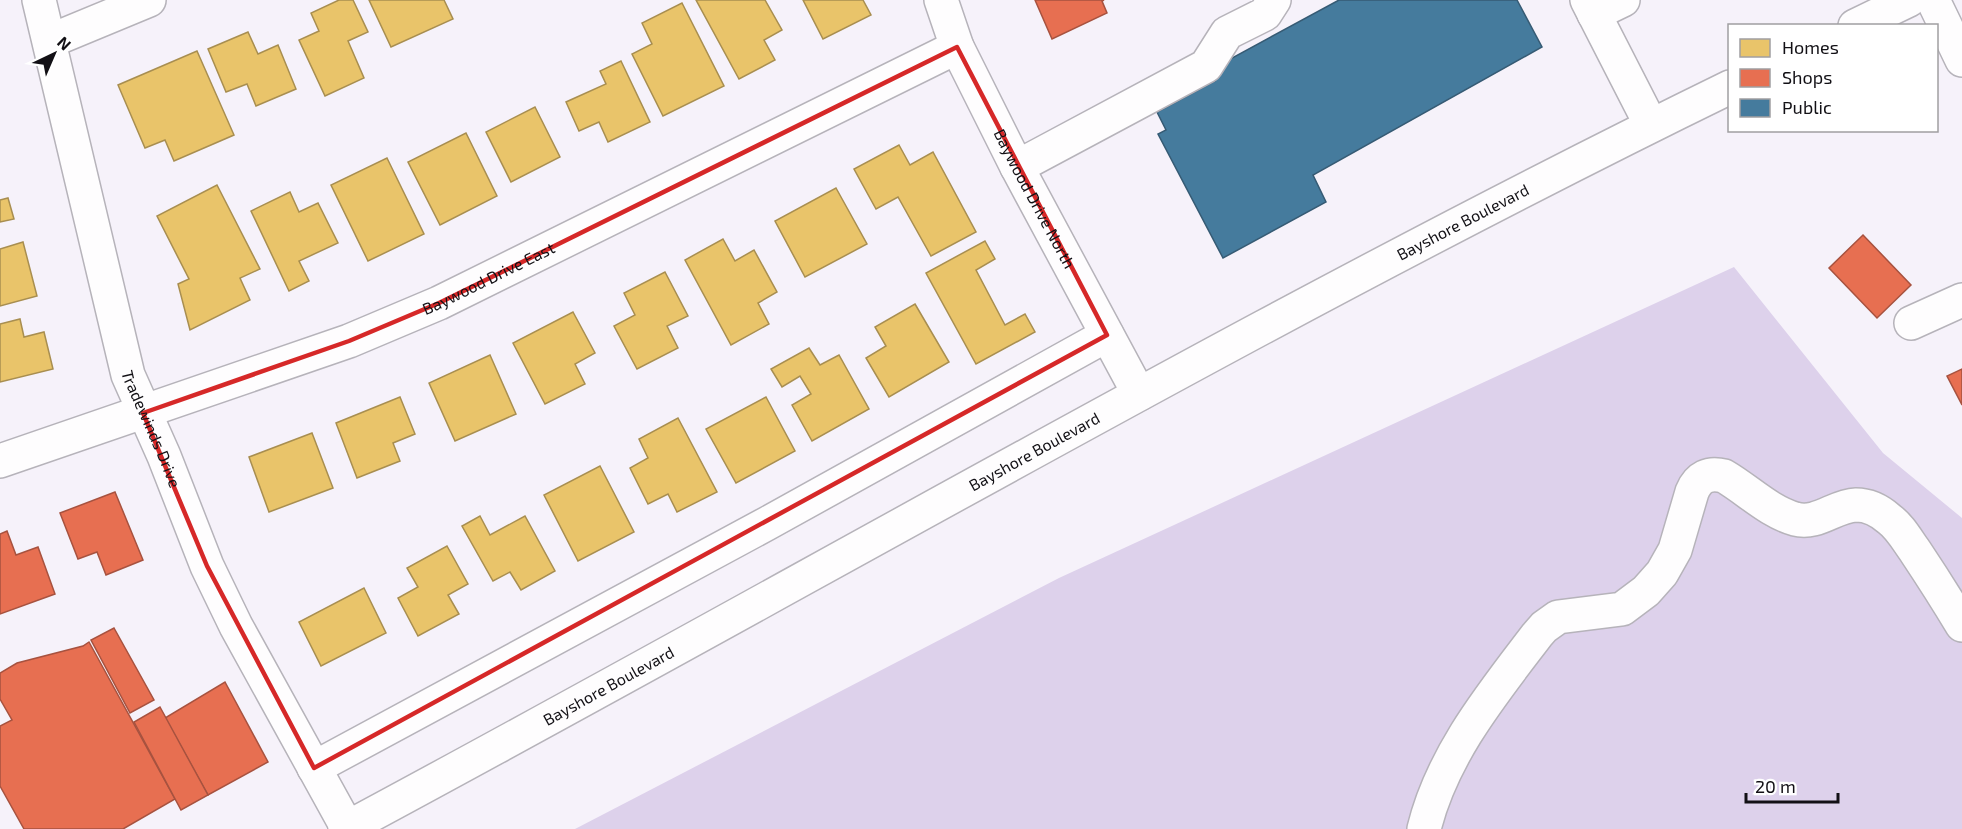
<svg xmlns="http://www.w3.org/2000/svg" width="1962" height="829" viewBox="0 0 1962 829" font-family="'Exo 2',sans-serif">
	<rect width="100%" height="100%" fill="#f6f2fa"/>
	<polygon fill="#ddd1eb" points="1734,267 1883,453 1962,518 1962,829 575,829 1059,578"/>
	<g fill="#e9c46a" stroke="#a88e50" stroke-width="1.5">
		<polygon points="339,0 353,0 368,32 348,41 364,78 325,96 299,40 319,31 311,13"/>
		<polygon points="369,0 444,0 453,19 391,47"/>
		<polygon points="696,0 765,0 782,30 764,40 775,60 739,79"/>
		<polygon points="803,0 863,0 871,15 823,39"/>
		<polygon points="682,3 724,86 663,116 632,54 652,44 642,23"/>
		<polygon points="248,32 258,54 278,45 296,89 256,106 247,84 226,92 208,49"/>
		<polygon points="197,51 234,135 174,161 165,140 145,148 118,85"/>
		<polygon points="621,61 650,122 608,142 599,122 579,131 566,102 606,84 600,71"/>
		<polygon points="535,107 560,157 511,182 486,132"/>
		<polygon points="466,133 497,196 440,225 408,162"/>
		<polygon points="899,145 910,165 933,152 976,232 931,256 898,197 876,209 854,169"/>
		<polygon points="387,158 424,234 368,261 331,185"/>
		<polygon points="217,185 260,269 240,278 250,300 190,330 178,284 189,279 157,216"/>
		<polygon points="836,188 867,244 805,277 775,221"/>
		<polygon points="290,192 299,212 318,203 338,243 299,261 309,281 289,291 251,211"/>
		<polygon points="8,198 14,219 0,222 0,200"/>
		<polygon points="723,239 735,261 754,250 777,292 758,303 769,324 731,345 685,260"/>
		<polygon points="985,241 995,259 976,270 1005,325 1025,314 1035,332 976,364 926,273"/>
		<polygon points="23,242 37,296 0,306 0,249"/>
		<polygon points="665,272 688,316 667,326 678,348 637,369 614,326 635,315 624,293"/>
		<polygon points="915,304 949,362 889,397 866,358 886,346 875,327"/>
		<polygon points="573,312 595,353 575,364 585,384 545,404 513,343"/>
		<polygon points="20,319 24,337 44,332 53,369 0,382 0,324"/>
		<polygon points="809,348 820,365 839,355 869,409 812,441 792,405 811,394 800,376 782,387 771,369"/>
		<polygon points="490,355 516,414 455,441 429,383"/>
		<polygon points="400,397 415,434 393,443 400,461 357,478 336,423"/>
		<polygon points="766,397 795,451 736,483 706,429"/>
		<polygon points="678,418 717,492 677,512 668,494 648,504 630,468 648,458 639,439"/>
		<polygon points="312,433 333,488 269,512 249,457"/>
		<polygon points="600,466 634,532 578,561 544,495"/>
		<polygon points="480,516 490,535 525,516 555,571 521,590 510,572 493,581 462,526"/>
		<polygon points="447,546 468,584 448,595 459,614 418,636 398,598 418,587 407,568"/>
		<polygon points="364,588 386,633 321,666 299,622"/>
	</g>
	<g fill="#e76f51" stroke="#a7523f" stroke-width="1.5">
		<polygon points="1035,0 1104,0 1102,1 1107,13 1052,39"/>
		<polygon points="1863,235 1911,285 1877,318 1829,268"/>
		<polygon points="1962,369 1962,405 1947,376"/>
		<polygon points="115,492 143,560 106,575 97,552 78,559 60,513"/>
		<polygon points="7,531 16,555 38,547 55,594 0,614 0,534"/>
		<polygon points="114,628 154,700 130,713 91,640"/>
		<polygon points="89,642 175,799 123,829 24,829 0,786 0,726 12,720 0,699 0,673 17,663 83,646"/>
		<polygon points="225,682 268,762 208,795 165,718"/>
		<polygon points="160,707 208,795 181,810 134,722"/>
	</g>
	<polygon fill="#457b9d" stroke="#365b74" stroke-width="1.5" points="1339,0 1517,0 1542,47 1313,175 1326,202 1223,258 1158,134 1166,130 1157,112 1215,81 1210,70"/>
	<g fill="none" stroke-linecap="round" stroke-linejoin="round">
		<g stroke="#b6b3ba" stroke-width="36">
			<g id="minor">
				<path id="s1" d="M39,0L128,375L164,456L207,566L236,626L348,829"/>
				<path id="s2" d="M941,0L957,47L1017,167L1139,394"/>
				<polyline points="1587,0 1651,125"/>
				<polyline points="1594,14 1623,0"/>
				<polyline points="50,41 149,0"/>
				<polyline points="1017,167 1206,66 1227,33 1265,14 1274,0"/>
				<polyline points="1911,323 1962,300"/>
				<path id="s3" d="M0,461L349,341L439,303L957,47"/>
				<polyline points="314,768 768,523 1107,335"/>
				<path d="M1424,829C1442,755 1492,694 1537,635L1544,627L1558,617L1622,609L1646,591L1662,573L1675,550L1692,492C1698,477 1709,472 1724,476C1748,490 1768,511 1795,519C1818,525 1834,506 1856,505C1868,505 1880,511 1889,519C1900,527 1907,540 1915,551C1931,575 1947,600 1962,625"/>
			</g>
		</g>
		<g stroke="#b6b3ba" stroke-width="36">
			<g id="major">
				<polyline points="1933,0 1962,60"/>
				<polyline points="1855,26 1909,0"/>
				<path id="s4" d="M345,829C806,582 1259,317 1730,87"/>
			</g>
		</g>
		<use href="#minor" stroke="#fefdfe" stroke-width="33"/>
		<use href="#major" stroke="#fefdfe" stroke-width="33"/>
	</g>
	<path fill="none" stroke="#d62828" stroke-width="4.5" stroke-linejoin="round" d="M957,47L1107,335L314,768L207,566L143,413L349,341L439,303Z"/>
	<g text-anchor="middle" stroke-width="6" stroke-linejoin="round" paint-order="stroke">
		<g font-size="16" fill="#121015" stroke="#fff">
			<text dy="6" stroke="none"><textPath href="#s2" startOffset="220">Baywood Drive North</textPath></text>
			<text dy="6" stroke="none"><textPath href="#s4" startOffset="1272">Bayshore Boulevard</textPath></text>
			<text dy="6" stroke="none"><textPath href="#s3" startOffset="522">Baywood Drive East</textPath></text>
			<text dy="6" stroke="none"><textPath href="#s1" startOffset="444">Tradewinds Drive</textPath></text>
			<text dy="6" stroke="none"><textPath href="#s4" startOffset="786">Bayshore Boulevard</textPath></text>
			<text dy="6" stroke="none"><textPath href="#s4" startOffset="300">Bayshore Boulevard</textPath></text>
		</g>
	</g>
	<rect x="1728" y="24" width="210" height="108" fill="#ffffff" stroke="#a09fa1" stroke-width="1.5"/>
	<rect x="1740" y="39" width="30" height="18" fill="#e9c46a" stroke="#a09fa1" stroke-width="1.5"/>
	<text x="1782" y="54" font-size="18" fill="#121015">Homes</text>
	<rect x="1740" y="69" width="30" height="18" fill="#e76f51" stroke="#a09fa1" stroke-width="1.5"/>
	<text x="1782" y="84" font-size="18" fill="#121015">Shops</text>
	<rect x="1740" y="99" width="30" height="18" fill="#457b9d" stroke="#a09fa1" stroke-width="1.5"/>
	<text x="1782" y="114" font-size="18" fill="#121015">Public</text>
	<g transform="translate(54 54) rotate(44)" stroke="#ffffff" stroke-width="4.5" paint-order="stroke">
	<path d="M0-4.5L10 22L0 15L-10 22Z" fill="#121015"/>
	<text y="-9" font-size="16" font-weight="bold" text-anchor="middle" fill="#121015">N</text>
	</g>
	<path d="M1746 793v9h92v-9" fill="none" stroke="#121015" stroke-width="3"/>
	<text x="1755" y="793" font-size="18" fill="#121015" stroke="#ffffff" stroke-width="4.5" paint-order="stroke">20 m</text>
</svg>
